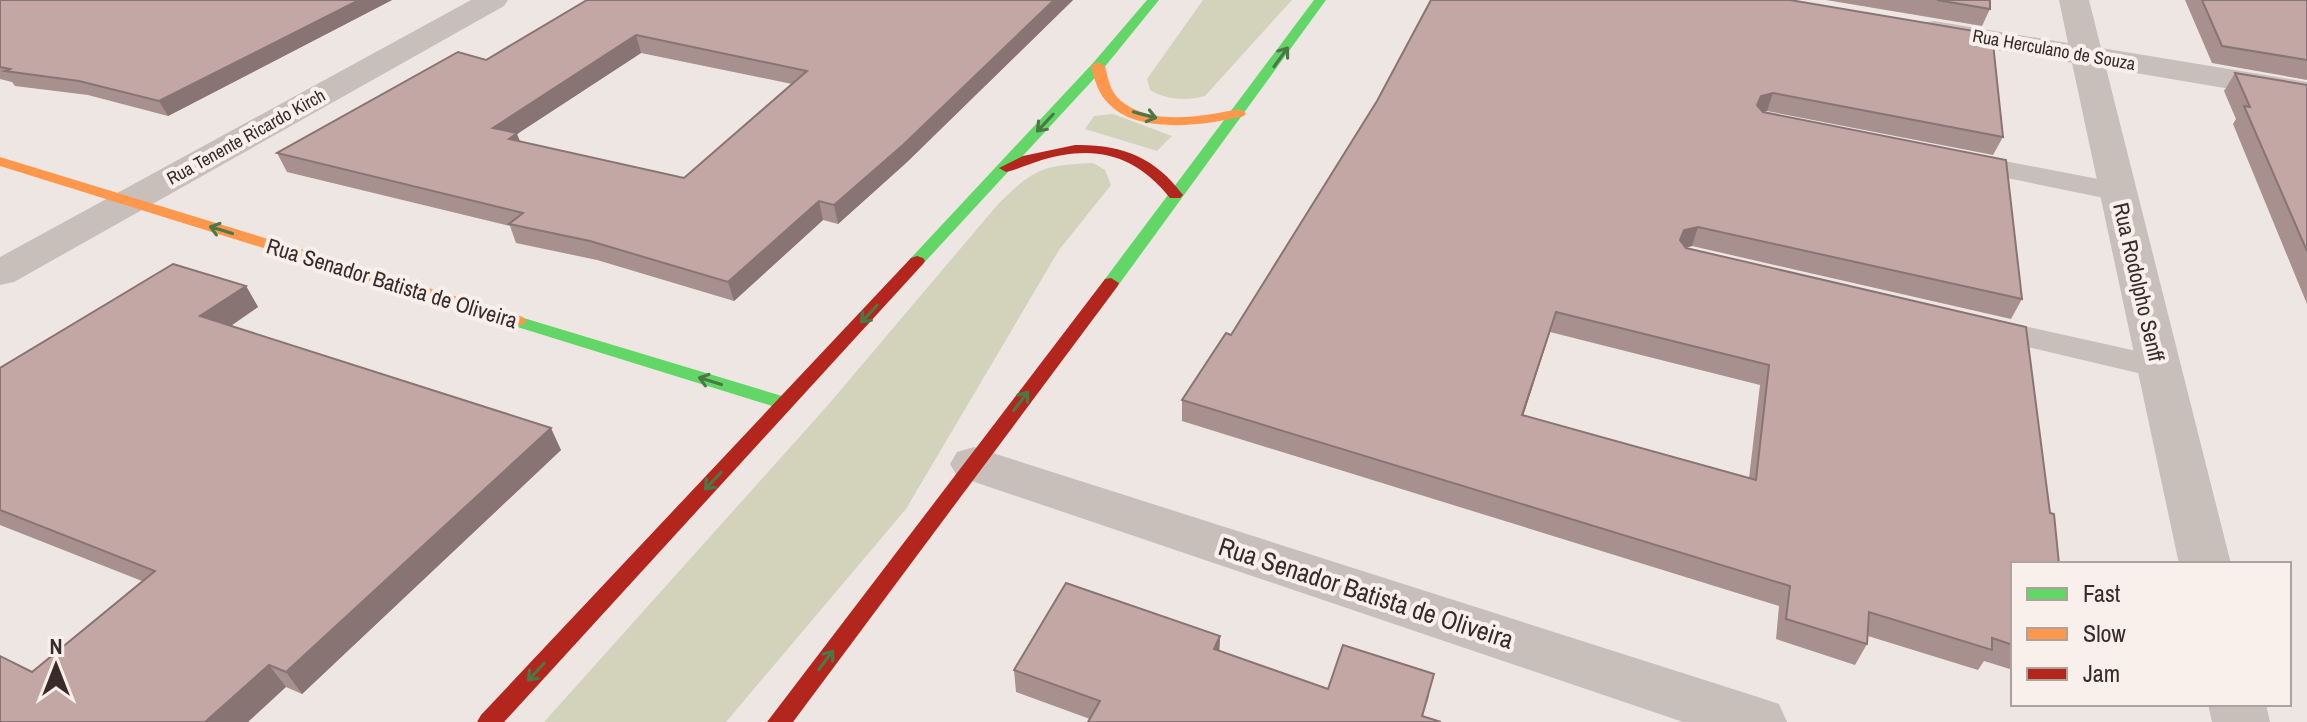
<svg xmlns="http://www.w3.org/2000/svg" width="2307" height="722" viewBox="0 0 2307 722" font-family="'Archivo Narrow',sans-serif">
	<rect width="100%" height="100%" fill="#eee6e3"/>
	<g fill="#d3d3bc">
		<path d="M1203,0H1292L1205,96C1186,101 1167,100 1150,90L1147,79Z"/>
		<polygon points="1113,114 1172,136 1157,151 1085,129 1094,116"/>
		<path d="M1093,163L1105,170L1111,185L1059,250L906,509L726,722H544L828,405L999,203C1034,169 1043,165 1093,163Z"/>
	</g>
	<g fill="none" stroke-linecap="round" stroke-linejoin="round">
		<g fill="#c8bfbb" fill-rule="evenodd">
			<polygon points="1963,153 2119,183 2129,186 2133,192 2129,198 2119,201 1953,167 1949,161 1953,155"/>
			<polygon points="1984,317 2159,356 2171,359 2176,367 2171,375 2159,378 1972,334 1968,327 1972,320"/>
		</g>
		<g fill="#c8bfbb" fill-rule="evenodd">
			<polygon points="471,0 508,0 504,6 14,282 0,285 0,257"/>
			<polygon points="2059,0 2089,0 2101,48 2307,82 2307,102 2106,68 2231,564 2179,564 2072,63 1934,39 1923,37 1919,30 1923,23 1934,21 2068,43"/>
			<polygon points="974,447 1758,697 1779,704 1787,722 1683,722 957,476 950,464 957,452"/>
			<polygon points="2208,704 2266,704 2270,722 2212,722"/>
		</g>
		<g fill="#63d668" fill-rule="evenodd">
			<polygon points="1147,0 1159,0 1103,69 923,264 911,264 909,261 911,258 1093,63"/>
			<polygon points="1314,0 1326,0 1117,287 1105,287 1103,283 1105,279"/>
			<polygon points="517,316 792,399 794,404 785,410 511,325 508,321 511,317"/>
		</g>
		<g fill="#ff974d" fill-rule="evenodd">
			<path d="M1098,62L1105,66C1108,79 1110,91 1120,100C1151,127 1204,116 1239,109L1246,113L1244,116C1207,125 1140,135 1110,105C1098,94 1095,81 1091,66Z"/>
			<polygon points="0,157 523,317 526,321 523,325 511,325 0,166"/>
		</g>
		<g fill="#b3261e" fill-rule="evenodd">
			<path d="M1075,145C1121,144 1155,157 1183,195L1180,198H1170C1133,152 1091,144 1036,162C1026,165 1016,170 1006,172L999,168L1023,156Z"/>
			<polygon points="917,256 923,258 925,261 923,264 504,722 477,722 481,715 911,258"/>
			<polygon points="1111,278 1119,283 1117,287 793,722 767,722 1105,279"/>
		</g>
	</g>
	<g fill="#a7908d" fill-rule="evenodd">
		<polygon points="0,0 392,0 168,116 88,95 15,86 12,82 0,79"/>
		<path d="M587,0H1073L906,163L838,224L823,220L734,301L597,260L516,243L510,226L287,172L277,153L486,60ZM641,53L792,84L684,178L520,142L517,134Z"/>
		<path d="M1431,0L2003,137L1993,155L1767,111L1763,112L2022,299L2011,319L1692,246L1685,248L2013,564V670L1984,661L1978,670L1868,636L1867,644L1855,665L1776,639L1779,606L1182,421V400L1231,335L1377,101ZM1550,332L1760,385L1749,478L1523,415Z"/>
		<polygon points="1826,0 1990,0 1990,9 1982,26"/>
		<polygon points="2185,0 2307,0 2307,80 2212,63"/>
		<polygon points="2235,73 2307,85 2307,304 2233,124 2236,119 2224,91"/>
		<polygon points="246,286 258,307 231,326 561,450 302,694 286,687 32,672 142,581 0,525 0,368"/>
		<polygon points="1220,636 1219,651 1328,689 1429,696 1423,716 1090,719 1016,692 1014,670"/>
	</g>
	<g fill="#887573">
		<polygon points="359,0 392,0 168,116 159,101"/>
		<polygon points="1054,0 1073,0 906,163 838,224 834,205"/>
		<polygon points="636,35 641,53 517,134 524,151 493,128"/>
		<polygon points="1773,93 1767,111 1754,114 1750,124 1761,96"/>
		<polygon points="819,201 823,220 734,301 728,282"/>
		<polygon points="1698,227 1692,246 1677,250 1673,259 1684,230"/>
		<polygon points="246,286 258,307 214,337 200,316"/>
		<polygon points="1556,312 1550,332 1517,435 1522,415"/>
		<polygon points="551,428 561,450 302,694 286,672"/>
		<polygon points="1220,636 1219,658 1214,649"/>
		<polygon points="269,665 286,687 248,722 205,722"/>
	</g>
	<g fill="#c2a7a4" stroke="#887573" stroke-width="2" fill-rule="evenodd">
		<polygon points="0,0 359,0 159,101 79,81 5,71 10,69 0,67"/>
		<path d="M587,0H1054L903,145L834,205L819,201L728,282L590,241L509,224L523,213L277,153L458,52L486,60ZM636,35L807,71L684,178L509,139L517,133L493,128Z"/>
		<path d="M1431,0H1790L1992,34L2003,137L1773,93L1761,96L1757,105L1763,112L2006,160L2022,299L1698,227L1684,230L1680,240L1686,248L2026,327L2050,513L2054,514L2059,564H2013V645L1992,638V650L1869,612L1867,644L1786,619L1790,586L1182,400L1226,333L1231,335L1377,101ZM1556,312L1769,365L1756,480L1522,415Z"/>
		<polygon points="1937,0 1990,0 1990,9"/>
		<polygon points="2202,0 2307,0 2307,60 2222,46"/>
		<polygon points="2235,73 2307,85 2307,251 2244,106 2250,107"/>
		<polygon points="173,264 246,286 200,316 551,428 286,672 269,665 205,722 0,722 0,656 32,672 155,571 0,510 0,368"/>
		<polygon points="1066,583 1220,636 1214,649 1328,689 1343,645 1434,674 1422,716 1441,722 1088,722 1100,701 1014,670"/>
	</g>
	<defs><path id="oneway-shaft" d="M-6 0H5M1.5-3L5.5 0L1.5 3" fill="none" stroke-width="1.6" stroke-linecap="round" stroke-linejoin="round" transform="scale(2)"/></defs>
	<g stroke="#4c7845">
		<use href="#oneway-shaft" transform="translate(1281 57) rotate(-54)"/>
		<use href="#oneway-shaft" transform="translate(1145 115) rotate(15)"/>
		<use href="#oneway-shaft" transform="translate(1045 123) rotate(133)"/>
		<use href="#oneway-shaft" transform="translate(221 230) rotate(-163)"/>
		<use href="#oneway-shaft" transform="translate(869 314) rotate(133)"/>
		<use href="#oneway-shaft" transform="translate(710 381) rotate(-163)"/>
		<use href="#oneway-shaft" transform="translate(1021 401) rotate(-53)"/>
		<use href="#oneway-shaft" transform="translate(713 481) rotate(133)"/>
		<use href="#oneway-shaft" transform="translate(826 660) rotate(-53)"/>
		<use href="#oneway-shaft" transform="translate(536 672) rotate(133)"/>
	</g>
	<g text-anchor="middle" stroke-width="8" stroke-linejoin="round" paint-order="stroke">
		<g font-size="18" fill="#392b29" stroke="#faf0eb">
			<text transform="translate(2054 50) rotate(10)" y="6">Rua Herculano de Souza</text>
			<text transform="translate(246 137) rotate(-29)" y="6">Rua Tenente Ricardo Kirch</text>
		</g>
		<g font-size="22" fill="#392b29" stroke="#faf0eb">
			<text transform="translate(2139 282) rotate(77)" y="8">Rua Rodolpho Senff</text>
			<text transform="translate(392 283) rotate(17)" y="8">Rua Senador Batista de Oliveira</text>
		</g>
		<g font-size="26" fill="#392b29" stroke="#faf0eb">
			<text transform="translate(1366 593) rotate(18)" y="9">Rua Senador Batista de Oliveira</text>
		</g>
	</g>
	<rect x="2011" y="562" width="280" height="144" fill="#faf0eb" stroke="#ada19d" stroke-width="2"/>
	<rect x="2027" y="588" width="40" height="12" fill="#63d668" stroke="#ada19d" stroke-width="2"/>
	<text x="2083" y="602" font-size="24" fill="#392b29">Fast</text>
	<rect x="2027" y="628" width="40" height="12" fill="#ff974d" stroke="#ada19d" stroke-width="2"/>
	<text x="2083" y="642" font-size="24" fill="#392b29">Slow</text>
	<rect x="2027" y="668" width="40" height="12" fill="#b3261e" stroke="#ada19d" stroke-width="2"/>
	<text x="2083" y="682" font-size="24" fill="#392b29">Jam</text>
	<g transform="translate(56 666)" stroke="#faf0eb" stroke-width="6" paint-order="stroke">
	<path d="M0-6L14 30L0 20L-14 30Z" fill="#392b29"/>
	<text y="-12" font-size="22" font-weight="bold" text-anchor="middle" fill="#392b29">N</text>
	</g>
</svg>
